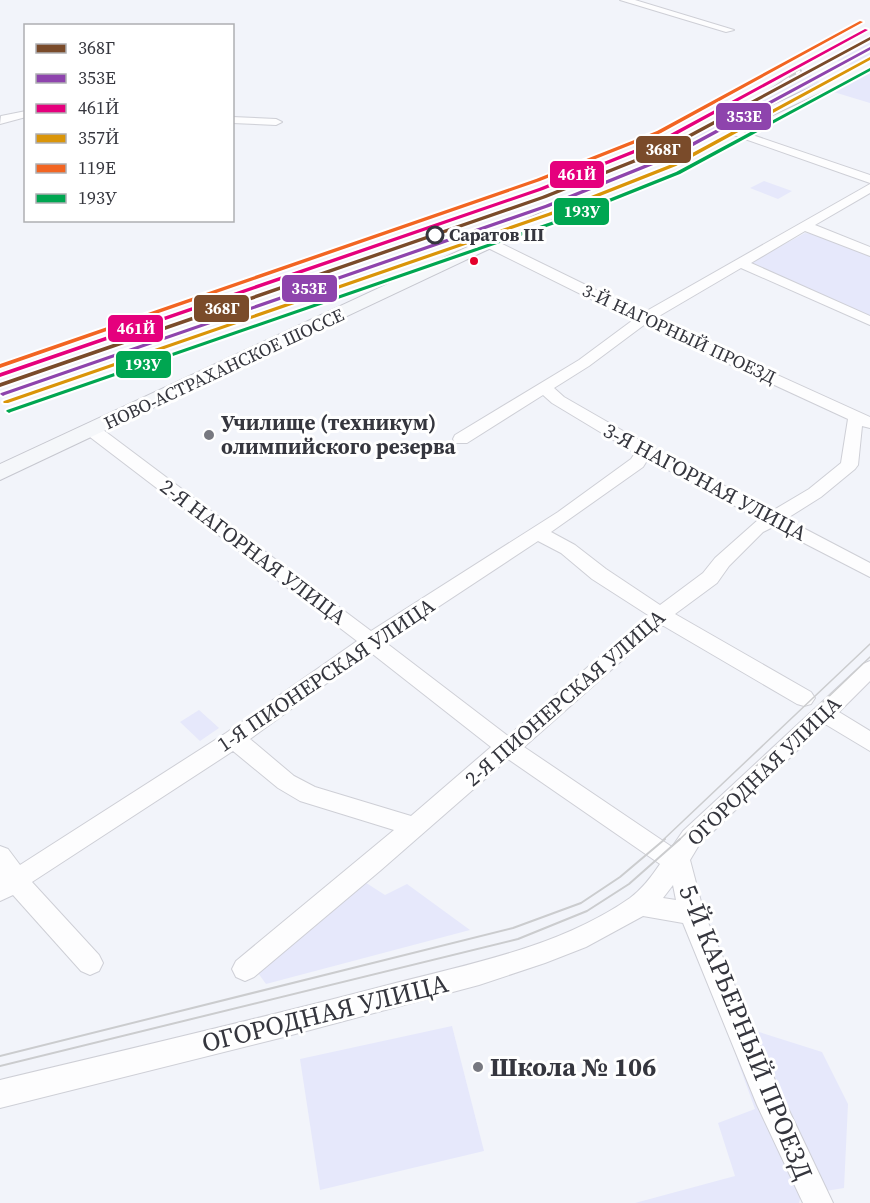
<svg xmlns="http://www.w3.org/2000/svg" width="870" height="1203" viewBox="0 0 870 1203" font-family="'Source Serif 4',serif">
	<rect width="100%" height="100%" fill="#f2f4fa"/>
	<g fill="#e6e8fb">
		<polygon points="870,42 870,59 856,66 837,61"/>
		<polygon points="868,70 870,70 870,103 827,90"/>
		<polygon points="811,75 820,83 671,150"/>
		<polygon points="764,181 792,191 778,199 750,188"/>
		<polygon points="805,233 819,235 870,256 870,317 752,266 752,262"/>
		<polygon points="199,710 219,728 200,741 180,722"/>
		<polygon points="360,879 385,895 407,884 470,930 266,984 253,966"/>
		<polygon points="452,1026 484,1151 320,1190 300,1059"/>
		<polygon points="756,1031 822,1052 848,1104 844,1188 801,1195 799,1203 635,1203 735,1176 718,1123 755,1109 737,1059"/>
	</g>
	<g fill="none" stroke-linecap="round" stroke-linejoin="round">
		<g stroke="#cecfd6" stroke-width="2">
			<g id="minor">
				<polygon points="620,0 635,0 734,30 726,32"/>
				<polygon points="26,111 26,117 0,124 1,116"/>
				<polygon points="232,117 276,119 282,122 276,125 232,123"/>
				<polygon points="729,127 870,175 870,183 725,132 723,130"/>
				<path d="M870,184V193L815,225L870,247V256L805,231L751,263L870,316V325L741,268L654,319L870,417V428L862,426L858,465L855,469L821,497L786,519L870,563V577L773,527L763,532L729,566L717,583L675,614L811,692L815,698L811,704L804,706L797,704L662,625L524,747L672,847L683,831L863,664L870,661V681L839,712L870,731V751L825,724L699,845L690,860L704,913L777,1085L833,1203H803L757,1105L683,923L643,916L586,947L545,963L479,985L284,1037L0,1108V1080C129,1049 259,1019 388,985C469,964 560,947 630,898C642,889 652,876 660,864L508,759L381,870L254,977L245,981L236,977L232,969L236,961L394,830L300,801L278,788L233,751L32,882L99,955L103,963L99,971L90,975L81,971L13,895L0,901V846L8,849L20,865L226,733L357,641L86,434L84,430L86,426H98L371,631L558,512L631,459L635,453L552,403L543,395L467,443H455L453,439L455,435L579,360L633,320L484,246L482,243L484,240H494L643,313ZM644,325L848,419L841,463L809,489L772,511L651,447L564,397L554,388L589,366ZM648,459L759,519L715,558L703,573L660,605L606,569L575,545L551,532L643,467ZM538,541L561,553L592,579L648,615L508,736L385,642ZM370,652L491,747L411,816L315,787L294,776L250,739ZM673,885L676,900L663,898Z"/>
			</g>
		</g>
		<g stroke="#c6c7cf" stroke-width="2">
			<polygon id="major" points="870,60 870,69 0,480 0,464"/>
		</g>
		<use href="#minor" fill="#fdfdfe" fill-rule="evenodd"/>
		<use href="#major" fill="#f5f7fa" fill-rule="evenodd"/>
		<g stroke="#cbccce" stroke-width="1.5">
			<polyline points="663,840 870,644"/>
			<polyline points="679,840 870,657"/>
		</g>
		<g stroke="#cbccce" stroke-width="2">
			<polyline points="0,1056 513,928 581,903 620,877 665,839"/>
			<polyline points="0,1066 518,939 587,911 629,884 680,839"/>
		</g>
		<g stroke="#cbccce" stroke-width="4">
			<polyline id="rail" points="756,100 800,71"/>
		</g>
		<use href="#rail" stroke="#fff" stroke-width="2" stroke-dasharray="8" stroke-linecap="butt"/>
		<g stroke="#fff" stroke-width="4">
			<polygon id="rail-1" points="870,37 870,40 669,149 546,198 0,387 0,383 542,196 665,147"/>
		</g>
		<g stroke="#fff" stroke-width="4">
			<polygon id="rail-2" points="870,47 870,50 673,157 549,207 5,395 3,396 0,394 1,393 545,205 669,155"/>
		</g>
		<g stroke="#fff" stroke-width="4">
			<polygon id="rail-3" points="865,29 868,30 665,141 543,190 0,377 0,373 539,188 661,139"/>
		</g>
		<g stroke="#fff" stroke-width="4">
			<polygon id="rail-4" points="870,57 870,60 676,166 552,215 8,403 4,403 3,402 4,401 548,213 672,164"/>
		</g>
		<g stroke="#fff" stroke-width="4">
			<polygon id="rail-5" points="860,21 863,22 661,133 540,181 0,368 0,364 536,179 657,131"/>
		</g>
		<g stroke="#fff" stroke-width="4">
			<polygon id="rail-6" points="870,68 870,71 680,174 555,224 11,412 9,413 6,411 7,410 551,222 676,172"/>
		</g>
		<use href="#rail-1" fill="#7a4b2a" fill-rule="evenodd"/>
		<use href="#rail-2" fill="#8e44ad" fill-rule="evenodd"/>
		<use href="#rail-3" fill="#e5007d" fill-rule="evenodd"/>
		<use href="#rail-4" fill="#da9509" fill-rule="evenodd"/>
		<use href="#rail-5" fill="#f26522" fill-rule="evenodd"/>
		<use href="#rail-6" fill="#00a651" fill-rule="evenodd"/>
	</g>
	<circle fill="#fff" stroke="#35363e" stroke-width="3" cx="435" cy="235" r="8"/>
	<circle fill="#e4002b" stroke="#fff" stroke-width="2" cx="474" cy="261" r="5"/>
	<g fill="#777880" stroke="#fff" stroke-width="2">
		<circle cx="209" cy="435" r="6"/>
		<circle cx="478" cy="1067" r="6"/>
	</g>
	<g text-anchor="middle" stroke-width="6" stroke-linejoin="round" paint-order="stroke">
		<g font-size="18" font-weight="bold" fill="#35363e" stroke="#fff" text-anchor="start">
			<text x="449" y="241">Саратов III</text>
		</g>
		<g font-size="18" fill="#35363e" stroke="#fff">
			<text transform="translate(679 334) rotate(25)" y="6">3-Й НАГОРНЫЙ ПРОЕЗД</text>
			<text transform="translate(224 369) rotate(-25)" y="6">НОВО-АСТРАХАНСКОЕ ШОССЕ</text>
		</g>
		<g font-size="21" font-weight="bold" fill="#35363e" stroke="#fff" text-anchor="start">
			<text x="221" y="430">Училище (техникум)<tspan x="221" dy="24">олимпийского резерва</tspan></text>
		</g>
		<g font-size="21" fill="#35363e" stroke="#fff">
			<text transform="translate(705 482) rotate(28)" y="7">3-Я НАГОРНАЯ УЛИЦА</text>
			<text transform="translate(253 552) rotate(37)" y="7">2-Я НАГОРНАЯ УЛИЦА</text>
			<text transform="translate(326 675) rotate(-34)" y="7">1-Я ПИОНЕРСКАЯ УЛИЦА</text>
			<text transform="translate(565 698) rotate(-41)" y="7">2-Я ПИОНЕРСКАЯ УЛИЦА</text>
			<text transform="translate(764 771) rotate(-44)" y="7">ОГОРОДНАЯ УЛИЦА</text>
		</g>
		<g font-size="26" fill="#35363e" stroke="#fff">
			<text transform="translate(325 1013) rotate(-14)" y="9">ОГОРОДНАЯ УЛИЦА</text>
			<text transform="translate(746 1032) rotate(68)" y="9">5-Й КАРЬЕРНЫЙ ПРОЕЗД</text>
		</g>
		<g font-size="26" font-weight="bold" fill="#35363e" stroke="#fff" text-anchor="start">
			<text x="490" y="1076">Школа № 106</text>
		</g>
	</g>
	<g stroke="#fff" stroke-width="2">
		<rect x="715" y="102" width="57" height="29" rx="6" fill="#8e44ad"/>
		<rect x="635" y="135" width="57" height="29" rx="6" fill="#7a4b2a"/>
		<rect x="549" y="160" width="56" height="29" rx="6" fill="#e5007d"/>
		<rect x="553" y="197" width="57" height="29" rx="6" fill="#00a651"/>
		<rect x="281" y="274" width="57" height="29" rx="6" fill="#8e44ad"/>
		<rect x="193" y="294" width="57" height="29" rx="6" fill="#7a4b2a"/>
		<rect x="107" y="314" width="57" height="29" rx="6" fill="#e5007d"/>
		<rect x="115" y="350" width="57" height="29" rx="6" fill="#00a651"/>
	</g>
	<g font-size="16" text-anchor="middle" font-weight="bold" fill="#fff">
		<text x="744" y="122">353Е</text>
		<text x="663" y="155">368Г</text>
		<text x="577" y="180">461Й</text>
		<text x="582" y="217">193У</text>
		<text x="309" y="294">353Е</text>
		<text x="222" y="314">368Г</text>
		<text x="136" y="334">461Й</text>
		<text x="143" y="370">193У</text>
	</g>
	<rect x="24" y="24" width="210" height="198" fill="#ffffff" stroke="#aeafb2" stroke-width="1.5"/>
	<rect x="36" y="44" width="30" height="9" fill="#7a4b2a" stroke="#aeafb2" stroke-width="1.5"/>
	<text x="78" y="54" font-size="18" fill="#35363e">368Г</text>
	<rect x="36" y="74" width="30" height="9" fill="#8e44ad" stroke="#aeafb2" stroke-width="1.5"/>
	<text x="78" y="84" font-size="18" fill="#35363e">353Е</text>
	<rect x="36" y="104" width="30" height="9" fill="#e5007d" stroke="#aeafb2" stroke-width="1.5"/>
	<text x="78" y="114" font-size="18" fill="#35363e">461Й</text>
	<rect x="36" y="134" width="30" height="9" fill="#da9509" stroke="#aeafb2" stroke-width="1.5"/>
	<text x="78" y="144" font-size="18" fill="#35363e">357Й</text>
	<rect x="36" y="164" width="30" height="9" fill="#f26522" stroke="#aeafb2" stroke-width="1.5"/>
	<text x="78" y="174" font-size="18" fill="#35363e">119Е</text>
	<rect x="36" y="194" width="30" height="9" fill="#00a651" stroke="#aeafb2" stroke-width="1.5"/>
	<text x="78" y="204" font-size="18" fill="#35363e">193У</text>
</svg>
